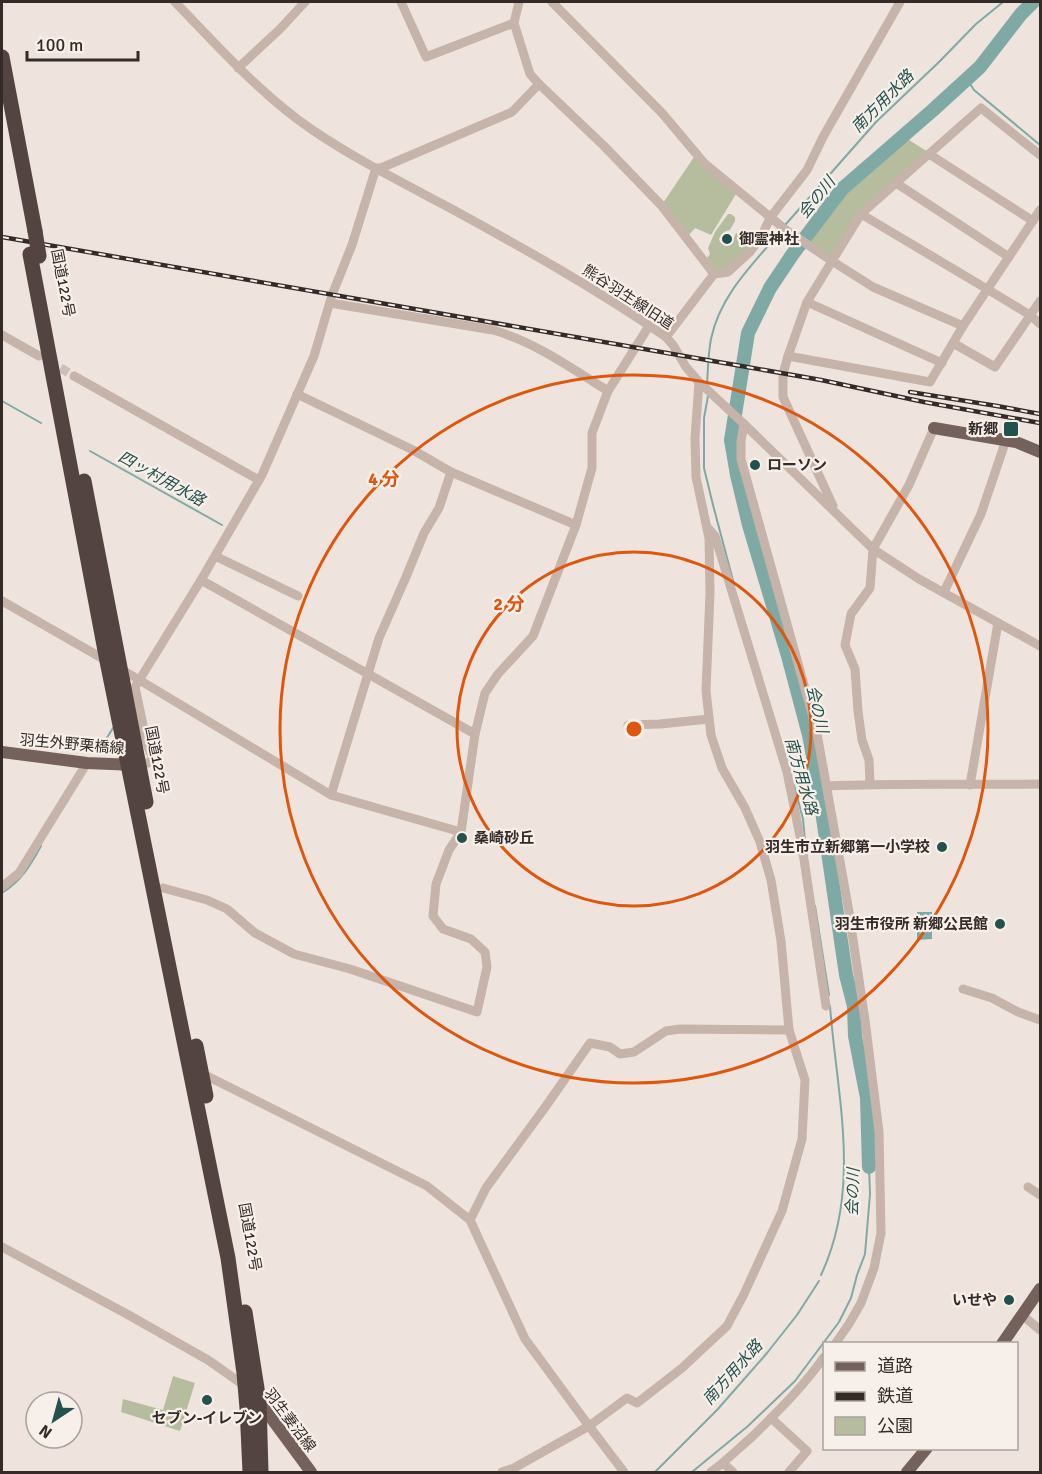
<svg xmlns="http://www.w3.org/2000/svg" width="1042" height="1474" viewBox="0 0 1042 1474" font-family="Signika,'Noto Sans JP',sans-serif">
	<rect width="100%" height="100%" fill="#efe4dd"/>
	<g fill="#b6bd9e">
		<polygon points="906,138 928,152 859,213 831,259 806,243 837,200 849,188"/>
		<polygon points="694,157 736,194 711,235 695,228 689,235 663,203"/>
		<path d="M728,214H731L735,217V221L730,230C724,231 722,233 719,239L720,242L728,246L731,244L736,233L744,232L750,238L751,244L747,251L727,269L716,270L707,258L710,254L708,248L715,232Z"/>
		<polygon points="173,1376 195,1383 180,1431 121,1412 123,1399 163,1410"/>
	</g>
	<polygon fill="#7fa9a5" points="917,912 932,912 932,939 917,940"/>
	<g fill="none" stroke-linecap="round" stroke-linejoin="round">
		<g stroke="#7fa9a5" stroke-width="2">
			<polyline points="967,79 974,90 1040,145"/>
			<polyline points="786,224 876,122 939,62 976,24 1003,2"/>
			<path d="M707,385C708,370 708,354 711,339C720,295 753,264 781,231"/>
			<polyline points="708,396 704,418 704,468 713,505 734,584"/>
			<polyline points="2,401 41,423"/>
			<polyline points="90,451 222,525"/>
			<polyline points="100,749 113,728"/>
			<polyline points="794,785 803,819 805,841"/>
			<path d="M2,893C22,880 30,866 41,846"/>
			<polyline points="815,906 829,995"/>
			<path d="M821,1275C862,1187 837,1098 830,1006"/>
			<polyline points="655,1472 717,1410 767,1353 797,1315 819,1281"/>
			<polyline points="692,1472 748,1426 795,1381 839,1322 851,1298 857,1275 865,1254 870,1194 869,1167"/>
		</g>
		<polyline stroke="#7fa9a5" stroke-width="14" points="869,1167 867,1098 855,1036 854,1006 846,975 817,777 809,735 788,656 749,525 737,475 731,440 748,333 770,288 792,255 842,189 933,110 980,67 1021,14 1033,2"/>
		<polyline stroke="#cabfb9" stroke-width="9" stroke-dasharray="9 4.5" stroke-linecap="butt" points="49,361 74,376"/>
		<g stroke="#c6b3aa" stroke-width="9">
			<path d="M175,2C218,46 260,94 311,129C355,159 403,183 450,208C523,248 597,289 666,337L673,345L686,367L699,382L744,424L873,549L919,579L1040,646"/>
			<polyline points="401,2 426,57 514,23"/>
			<polyline points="519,2 514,23 530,74 539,84 604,146 661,205 714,274"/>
			<polyline points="552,2 662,113 704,163 786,230 832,261 861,214 987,289 1030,315 1040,324"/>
			<polyline points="238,68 280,29 305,2"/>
			<polyline points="929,154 1033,221"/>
			<polyline points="896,183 1009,257"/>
			<polyline points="861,214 981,108 1040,155"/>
			<polyline points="807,302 942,363"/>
			<path d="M330,303L493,330C535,342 571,368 608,391L649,326"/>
			<polyline points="2,335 39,356"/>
			<polyline points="666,337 714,274 728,272 750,252 762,235 770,218 807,170 823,137 900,2"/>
			<polyline points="953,343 995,367 1040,301"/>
			<polyline points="788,356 930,382 963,326"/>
			<polyline points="74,376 259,480"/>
			<polyline points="297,394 413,450 451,472 576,525"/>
			<polyline points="744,424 741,441 741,459 816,728 848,906 865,1020 879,1132 881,1233 874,1268 861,1303 849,1324 835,1344"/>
			<polyline points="833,506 783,397 783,374 788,356 807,302 832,261 873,287 963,326 1040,210"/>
			<polyline points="707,527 715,536 787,772 802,846 826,1006"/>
			<polyline points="215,556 298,596"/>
			<polyline points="201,580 475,734"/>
			<polyline points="944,592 981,514 1006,440"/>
			<polyline points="2,601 107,661"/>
			<polyline points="121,669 331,795 461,832"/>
			<polyline points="628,725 660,724 709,719"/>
			<polyline points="139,764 148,763 153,759 147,744 135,687 201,580 262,475 314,356 332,295 352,245 376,168 381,168 512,112 539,84"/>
			<polyline points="870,784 869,760 862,740 858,711 855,669 845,645 851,614 870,588 873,549 909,485 934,428"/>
			<polyline points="970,785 998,623"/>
			<path d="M827,786C898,783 969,785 1040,784"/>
			<polyline points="331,795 379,638 406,577 424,533 439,508 451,472"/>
			<polyline points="2,887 19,873 87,763"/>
			<polyline points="163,888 207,900 227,909 255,933 294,954 350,969 477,1012 487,967 485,952 471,939 443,929 433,916 436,884 449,850 461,832 475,734 485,693 498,674 533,636 576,525 592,468 592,433 608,391"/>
			<polyline points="963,989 992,998 1018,1012 1040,1020"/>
			<polyline points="201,1073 427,1186 470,1220 525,1339 589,1426 624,1472"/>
			<polyline points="1028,1187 1040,1195"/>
			<polyline points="470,1220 486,1188 546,1106 590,1043 610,1047 620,1054 634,1052 666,1031 680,1029 789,1030"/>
			<polyline points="2,1247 125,1313 208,1360 245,1386"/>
			<polyline points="1022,1315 1040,1330"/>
			<polyline points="771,1418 807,1451 789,1472 790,1472"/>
			<polyline points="723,1463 733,1472"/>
			<polyline points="502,1472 514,1468 589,1426 627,1398 637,1403 682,1368 727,1326 744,1294 782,1211 802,1139 805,1080 789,1030 781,941 771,880 760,842 745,808 722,768 711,735 706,691 710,593 709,538 696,477 695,438 699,382"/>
			<path d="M711,1472C726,1461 739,1448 753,1436C779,1410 803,1387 824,1357"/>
		</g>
		<g stroke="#75615b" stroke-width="12">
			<polyline points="934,428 1016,442 1040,452"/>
			<polyline points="2,752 87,763 135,765"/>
			<polyline points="1002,1344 1040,1289"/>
			<polyline points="258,1400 311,1472"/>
			<polyline points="907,1472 927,1448"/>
		</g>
		<g stroke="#544441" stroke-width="15">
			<polyline points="2,57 35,231"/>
			<polyline points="30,254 107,661 228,1258 244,1373 247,1408 250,1472"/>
			<polyline points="84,481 146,802"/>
			<polyline points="196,1046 206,1096"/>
			<polyline points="245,1312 259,1401 261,1472"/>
		</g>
		<g stroke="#342b29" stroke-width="4.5">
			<g id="rail">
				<polyline points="2,237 747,367 821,380 924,402 1040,423"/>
				<polyline points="910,392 997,406 1040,414"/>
			</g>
		</g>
		<use href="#rail" stroke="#f7efe9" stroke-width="2" stroke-dasharray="7" stroke-linecap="butt"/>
		<polyline stroke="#544441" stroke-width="15" points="35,231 39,256"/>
	</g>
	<g fill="none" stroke="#df570d" stroke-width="3">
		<circle cx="634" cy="729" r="177"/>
		<circle cx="634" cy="729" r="354"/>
	</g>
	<g fill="#23514e" stroke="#f7efe9" stroke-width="2">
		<circle cx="727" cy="239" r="6"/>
		<rect x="1003" y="421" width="16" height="16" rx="3"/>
		<circle cx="755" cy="465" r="6"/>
		<circle cx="462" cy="838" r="6"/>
		<circle cx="942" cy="847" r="6"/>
		<circle cx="1000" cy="924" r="6"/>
		<circle cx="1009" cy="1300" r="6"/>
		<circle cx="207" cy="1400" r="6"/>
	</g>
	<g text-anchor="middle" stroke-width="4.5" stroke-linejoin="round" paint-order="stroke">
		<g font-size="15" font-weight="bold" fill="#342b29" stroke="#f7efe9" text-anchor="end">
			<text x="739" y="244" text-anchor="start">御霊神社</text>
			<text x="998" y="434">新郷</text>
			<text x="767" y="470" text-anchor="start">ローソン</text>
			<text x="474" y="843" text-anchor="start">桑崎砂丘</text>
			<text x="930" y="852">羽生市立新郷第一小学校</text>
			<text x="988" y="929">羽生市役所 新郷公民館</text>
			<text x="997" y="1305">いせや</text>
			<text x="207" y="1423" text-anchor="middle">セブン-イレブン</text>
		</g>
		<g font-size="15" fill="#342b29" stroke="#f7efe9">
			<text transform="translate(63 283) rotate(79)" y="5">国道122号</text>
			<text transform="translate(628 297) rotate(33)" y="5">熊谷羽生線旧道</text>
			<text transform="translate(72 744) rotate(5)" y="5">羽生外野栗橋線</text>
			<text transform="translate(157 760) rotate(79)" y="5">国道122号</text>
			<text transform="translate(250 1237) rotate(80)" y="5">国道122号</text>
			<text transform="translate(290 1420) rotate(53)" y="5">羽生妻沼線</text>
		</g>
		<g font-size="16" font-style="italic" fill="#23514e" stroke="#f7efe9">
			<text transform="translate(882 101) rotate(-45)" y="6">南方用水路</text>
			<text transform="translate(816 197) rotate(-51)" y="6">会の川</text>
			<text transform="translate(162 478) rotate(29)" y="6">四ッ村用水路</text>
			<text transform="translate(818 709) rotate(77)" y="6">会の川</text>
			<text transform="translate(802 776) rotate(74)" y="6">南方用水路</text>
			<text transform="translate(852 1192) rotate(-88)" y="6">会の川</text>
			<text transform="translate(732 1372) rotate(-48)" y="6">南方用水路</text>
		</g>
	</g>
	<circle cx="634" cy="729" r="9" fill="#df570d" stroke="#f7efe9" stroke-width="3"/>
	<g font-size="18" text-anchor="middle" font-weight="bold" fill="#df570d" stroke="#f7efe9" stroke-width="4.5" stroke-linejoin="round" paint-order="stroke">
		<text x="384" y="485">4 分</text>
		<text x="509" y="610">2 分</text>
	</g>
	<rect width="1042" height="1474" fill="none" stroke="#342b29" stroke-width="6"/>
	<rect x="823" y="1342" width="195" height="108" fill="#f7efe9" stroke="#a9a19c" stroke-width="1.5"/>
	<rect x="835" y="1362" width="30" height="9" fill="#75615b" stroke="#a9a19c" stroke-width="1.5"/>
	<text x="877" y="1372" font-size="18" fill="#342b29">道路</text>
	<rect x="835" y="1392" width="30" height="9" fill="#342b29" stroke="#a9a19c" stroke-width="1.5"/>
	<text x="877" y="1402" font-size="18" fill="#342b29">鉄道</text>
	<rect x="835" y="1417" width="30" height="18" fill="#b6bd9e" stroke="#a9a19c" stroke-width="1.5"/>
	<text x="877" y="1432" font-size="18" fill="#342b29">公園</text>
	<g transform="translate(54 1420) rotate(216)"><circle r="28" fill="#f7efe9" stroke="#a9a19c" stroke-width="1.5"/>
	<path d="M0-4.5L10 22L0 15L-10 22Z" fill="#23514e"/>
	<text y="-9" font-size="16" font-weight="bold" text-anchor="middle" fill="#342b29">N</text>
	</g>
	<path d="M27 51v9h111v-9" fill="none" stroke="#342b29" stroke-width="3"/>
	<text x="36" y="51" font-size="18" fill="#342b29" stroke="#f7efe9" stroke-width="4.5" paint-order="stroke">100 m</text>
</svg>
